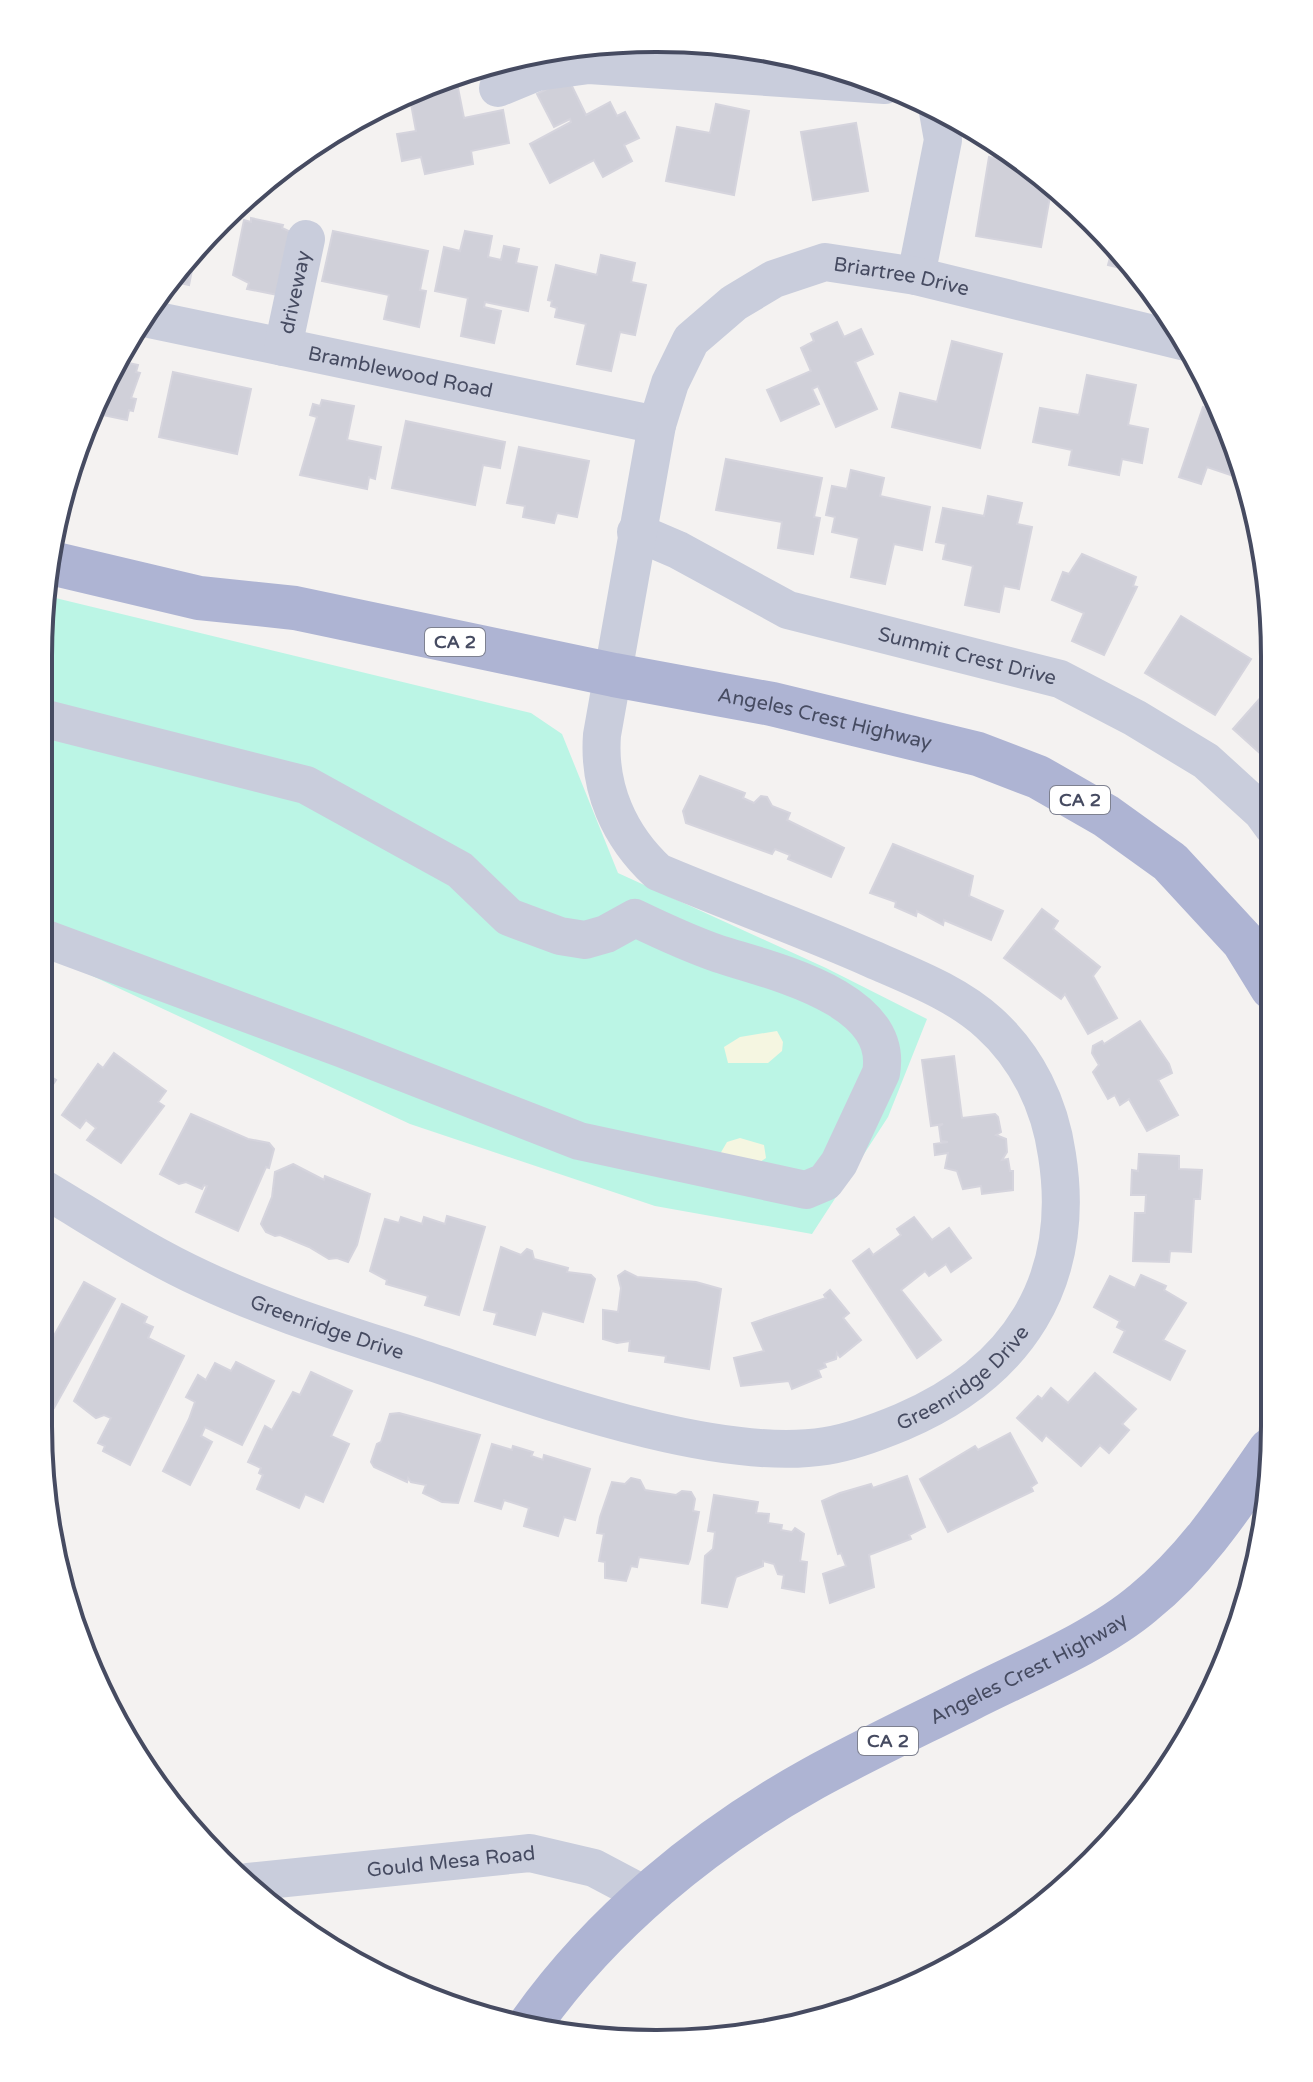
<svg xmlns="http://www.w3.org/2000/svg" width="1313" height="2082" viewBox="0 0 1313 2082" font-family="'Varela Round',sans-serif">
	<rect width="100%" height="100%" fill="#f4f2f1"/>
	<polygon fill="#bbf5e5" points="43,595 531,713 562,734 618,873 826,968 927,1019 888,1117 812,1234 655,1206 410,1124 41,952"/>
	<g fill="#f5f6e1">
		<polygon points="777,1031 783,1042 782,1051 768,1063 728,1063 724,1047 740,1037"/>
		<polygon points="740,1138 764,1145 766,1158 760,1162 720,1154 727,1142"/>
	</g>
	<g fill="#d0d0d9" stroke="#d5d4dd" stroke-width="2">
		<polygon points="747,48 765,51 750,56"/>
		<polygon points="568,78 586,115 610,102 617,116 625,112 639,138 624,145 632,161 603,177 594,160 550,183 530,144 571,122 570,119 554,127 537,94"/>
		<polygon points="442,80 444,91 458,88 464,118 503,110 509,143 471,151 473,164 425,174 421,157 402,161 397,134 416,131 409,93"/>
		<polygon points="716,104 749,111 734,195 666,181 677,127 710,133"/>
		<polygon points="856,123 868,191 813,200 801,132"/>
		<polygon points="989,157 1031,165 1052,185 1041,247 976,236"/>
		<polygon points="251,218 283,225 282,228 306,239 278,295 247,289 249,283 233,275 244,220 251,222"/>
		<polygon points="333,231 428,251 420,290 426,291 419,327 384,319 389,295 322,281"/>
		<polygon points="465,231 492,236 488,257 501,260 504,246 519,249 516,263 537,267 528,311 485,302 484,307 501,311 494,343 461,336 468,298 435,291 444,247 460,251"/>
		<polygon points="197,246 189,285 166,280"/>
		<polygon points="1113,246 1141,273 1108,265"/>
		<polygon points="601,255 635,263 631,282 646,285 635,335 620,332 611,371 577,364 586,324 555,317 557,308 551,306 552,301 548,300 556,265 597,275"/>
		<polygon points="837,322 844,337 861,329 873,354 855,362 877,409 836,427 818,386 812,389 819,404 781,421 767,390 811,371 801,348 814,341 811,334"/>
		<polygon points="952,341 1002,354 980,448 892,427 900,393 937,402"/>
		<polygon points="119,361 138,365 136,372 140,373 131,398 136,399 133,411 129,410 127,420 89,412"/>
		<polygon points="173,372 251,389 237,454 159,437"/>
		<polygon points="1087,375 1136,385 1128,425 1148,429 1142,463 1122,459 1119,475 1069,465 1072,450 1033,442 1040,408 1079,415"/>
		<polygon points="322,400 354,406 347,440 381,447 375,479 369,477 367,489 300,475 317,417 310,415 313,404 320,406"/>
		<polygon points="1203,407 1223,413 1248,481 1207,467 1201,484 1179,477"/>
		<polygon points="406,421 505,442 500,468 483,465 475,505 392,488"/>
		<polygon points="519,447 589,461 577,517 557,513 554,523 523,517 525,506 507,503"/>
		<polygon points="726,459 822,478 814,517 820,518 813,554 778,548 782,522 716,510"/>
		<polygon points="851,470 884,478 880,496 930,507 922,550 894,544 885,584 851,577 859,538 832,532 835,517 826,515 832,486 847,489"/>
		<polygon points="988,496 1022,503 1017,524 1032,527 1019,589 1004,586 999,612 965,605 973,566 943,559 946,544 936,542 943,508 984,516"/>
		<polygon points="1082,554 1136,577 1133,586 1137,587 1104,655 1072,641 1084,613 1052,600 1063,572 1069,574"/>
		<polygon points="1181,616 1251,659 1215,715 1145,673"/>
		<polygon points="1270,687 1273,690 1273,765 1233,729"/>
		<polygon points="700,776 745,793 743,798 754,803 761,796 767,797 772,806 790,813 787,820 844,848 831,877 788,859 790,855 775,849 772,854 686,823 683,811"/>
		<polygon points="893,844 973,876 969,896 1003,911 991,940 944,920 943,925 917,911 916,916 895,907 896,902 870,893"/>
		<polygon points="1042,909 1058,921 1053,929 1100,967 1093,976 1117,1018 1088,1034 1065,994 1061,999 1004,958"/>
		<polygon points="1140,1021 1169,1064 1172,1073 1158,1080 1178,1115 1147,1131 1129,1099 1120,1105 1115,1095 1108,1099 1093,1072 1099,1065 1092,1053 1093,1046 1102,1041 1104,1044"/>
		<polygon points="114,1053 166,1091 158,1102 164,1106 121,1163 87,1140 96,1128 86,1120 80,1128 62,1115 98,1064 103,1068"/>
		<polygon points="954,1056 962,1118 995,1114 998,1117 1001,1132 996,1135 1006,1139 1007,1152 1002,1160 1008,1159 1010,1171 1013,1171 1013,1190 982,1194 981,1186 963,1189 957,1171 945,1168 948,1153 935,1155 934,1144 948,1142 941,1141 939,1126 943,1124 931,1126 922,1060"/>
		<polygon points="40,1069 56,1080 40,1103"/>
		<polygon points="191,1114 248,1139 269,1143 274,1149 269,1168 266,1167 238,1231 196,1212 207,1186 204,1185 202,1189 186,1182 179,1184 160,1174"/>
		<polygon points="1139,1154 1179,1156 1179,1169 1202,1170 1200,1199 1194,1199 1191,1252 1170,1251 1169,1262 1133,1261 1135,1213 1145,1213 1146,1195 1131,1195 1132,1170 1138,1171"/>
		<polygon points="293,1164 324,1180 325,1176 370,1194 357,1245 348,1262 337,1258 329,1259 309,1247 280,1235 275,1236 266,1232 261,1224 272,1197 275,1172"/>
		<polygon points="447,1216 485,1227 459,1315 425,1305 428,1296 386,1284 387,1280 370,1271 385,1219 399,1223 401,1217 422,1224 424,1217 445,1224"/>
		<polygon points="914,1217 932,1240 949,1228 971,1258 951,1272 946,1264 929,1276 925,1271 901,1290 941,1340 917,1358 853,1261 869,1249 873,1255 901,1235 897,1229"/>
		<polygon points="501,1247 521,1255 527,1249 532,1251 534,1259 568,1268 567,1272 591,1275 595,1279 583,1322 542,1311 535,1335 494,1324 497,1313 484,1310"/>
		<polygon points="625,1271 637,1277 696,1282 721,1289 709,1369 665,1362 666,1356 629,1351 630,1341 617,1343 603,1339 603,1310 618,1312 621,1288 618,1276"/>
		<polygon points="1141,1275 1166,1286 1164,1290 1186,1303 1163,1340 1185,1351 1170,1380 1114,1352 1125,1331 1117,1327 1120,1321 1094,1307 1110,1276 1135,1288"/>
		<polygon points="84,1282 115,1299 54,1408 38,1400 39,1322 44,1325 39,1334 51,1341"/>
		<polygon points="830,1290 849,1313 843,1318 861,1340 840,1357 837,1353 836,1359 824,1363 826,1367 818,1370 821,1377 792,1389 789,1381 741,1386 734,1358 764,1351 752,1323 826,1298 824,1295"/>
		<polygon points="122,1304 147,1317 144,1323 153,1327 148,1338 184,1356 130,1465 103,1451 105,1446 98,1443 111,1418 104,1415 96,1418 74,1401"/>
		<polygon points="236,1362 274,1381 242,1445 205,1427 201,1436 212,1442 190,1485 163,1471 189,1419 195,1402 186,1397 198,1375 206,1380 215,1363 231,1371"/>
		<polygon points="311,1372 352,1391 331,1436 349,1444 323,1502 305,1494 299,1508 257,1489 263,1475 259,1473 261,1468 248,1462 265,1426 272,1430 293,1392 300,1395"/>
		<polygon points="1095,1373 1136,1409 1122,1424 1129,1430 1109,1453 1100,1445 1081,1466 1046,1435 1042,1441 1017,1418 1038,1396 1042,1399 1051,1388 1068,1403"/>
		<polygon points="399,1413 480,1435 458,1503 442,1502 423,1493 426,1485 411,1482 408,1478 407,1482 374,1467 371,1462 377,1444 381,1442 390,1414"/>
		<polygon points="1010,1433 1037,1483 1031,1487 1033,1491 948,1532 920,1479 975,1446 978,1450"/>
		<polygon points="492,1444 512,1450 513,1446 533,1452 531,1456 543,1460 544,1455 590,1469 575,1520 564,1517 558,1536 524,1526 529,1508 504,1500 501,1509 475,1501"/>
		<polygon points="907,1476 925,1527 909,1535 911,1539 869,1555 874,1587 830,1603 823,1574 846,1566 841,1553 838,1554 822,1501 840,1493 871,1484 873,1488"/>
		<polygon points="631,1478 640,1480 645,1490 676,1495 682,1491 691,1492 695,1499 693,1511 699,1512 690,1559 688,1564 639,1557 637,1567 631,1566 626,1581 605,1578 605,1562 599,1561 604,1534 597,1533 600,1517 612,1482 625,1484"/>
		<polygon points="714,1495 758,1502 756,1513 769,1514 768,1523 782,1525 781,1530 792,1532 795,1528 804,1534 800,1561 807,1562 804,1592 782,1588 784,1575 778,1574 774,1564 763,1561 763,1566 736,1577 727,1607 702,1603 705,1556 713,1549 715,1532 708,1531"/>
	</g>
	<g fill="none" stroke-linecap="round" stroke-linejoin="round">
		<g stroke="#c9cddc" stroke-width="38">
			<polyline points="498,88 537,72 589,65 885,85"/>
			<polyline points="916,276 943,140 937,106"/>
			<path id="s1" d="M144,318L657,425"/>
			<path id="s2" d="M283,347L306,239"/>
			<path id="s3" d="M636,532L678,550L788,610L1060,679L1135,718L1206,761L1262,812L1273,827"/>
			<path d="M41,937L343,1049L579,1141L806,1190L825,1182L839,1163L881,1073C895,998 772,971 719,954C690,944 662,931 635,918L606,934L585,940L560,936L509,917L460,870L306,785L42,718"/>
			<path id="s4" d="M39,1186C93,1218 145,1253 202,1279C272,1312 346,1334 419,1358C529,1394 713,1464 826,1446C852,1442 878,1432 902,1422C1017,1373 1077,1282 1057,1155C1050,1105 1027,1057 989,1023C956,993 913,977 872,959C802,928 729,902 658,872C619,836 598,788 602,735L657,425L670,383L691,340L734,303L774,279L825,262L916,276L1186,342"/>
			<path id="s5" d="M248,1882L530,1853L594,1868L645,1895"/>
		</g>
		<g stroke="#aeb4d3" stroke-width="44">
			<path id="s6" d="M47,562L199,598L295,608L614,675L772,704L978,754L1038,777L1106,816L1170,862L1243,941L1272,988"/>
			<path id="s7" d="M531,2023C602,1923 704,1839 812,1779C863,1751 916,1726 968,1700C1023,1672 1097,1642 1143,1603C1195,1561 1232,1505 1270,1450"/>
		</g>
	</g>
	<g text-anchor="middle" stroke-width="7" stroke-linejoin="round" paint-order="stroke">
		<g fill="#fff" stroke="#7e8190" stroke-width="2">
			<rect x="425" y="628" width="60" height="28" rx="6"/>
			<rect x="1050" y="786" width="60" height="28" rx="6"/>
			<rect x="858" y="1727" width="60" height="28" rx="6"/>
		</g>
		<g font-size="18" font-weight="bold" fill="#464b61">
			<text x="455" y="648">CA 2</text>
			<text x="1080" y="806">CA 2</text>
			<text x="888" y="1747">CA 2</text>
		</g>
		<g font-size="20" fill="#464b61" stroke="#fff">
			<text dy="7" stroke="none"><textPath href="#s4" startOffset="2566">Briartree Drive</textPath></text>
			<text dy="7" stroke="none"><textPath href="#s2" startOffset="56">driveway</textPath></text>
			<text dy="7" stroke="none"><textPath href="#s1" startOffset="262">Bramblewood Road</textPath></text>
			<text dy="7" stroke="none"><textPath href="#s3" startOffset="356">Summit Crest Drive</textPath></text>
			<text dy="7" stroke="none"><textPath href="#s6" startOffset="794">Angeles Crest Highway</textPath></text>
			<text dy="7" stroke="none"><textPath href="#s4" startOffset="322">Greenridge Drive</textPath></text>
			<text dy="7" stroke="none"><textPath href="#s4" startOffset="994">Greenridge Drive</textPath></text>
			<text dy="7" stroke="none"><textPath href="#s7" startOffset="618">Angeles Crest Highway</textPath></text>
			<text dy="7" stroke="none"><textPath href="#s5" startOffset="204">Gould Mesa Road</textPath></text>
		</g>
	</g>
	<path d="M0 0H1313V2082H0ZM656 52H657A604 604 0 0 1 1261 656V1426A604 604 0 0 1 657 2030H656A604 604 0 0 1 52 1426V656A604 604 0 0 1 656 52Z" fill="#fff" fill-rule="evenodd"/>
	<path fill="none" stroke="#464b61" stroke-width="4" d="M656 52H657A604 604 0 0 1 1261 656V1426A604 604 0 0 1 657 2030H656A604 604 0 0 1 52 1426V656A604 604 0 0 1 656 52Z"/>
</svg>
